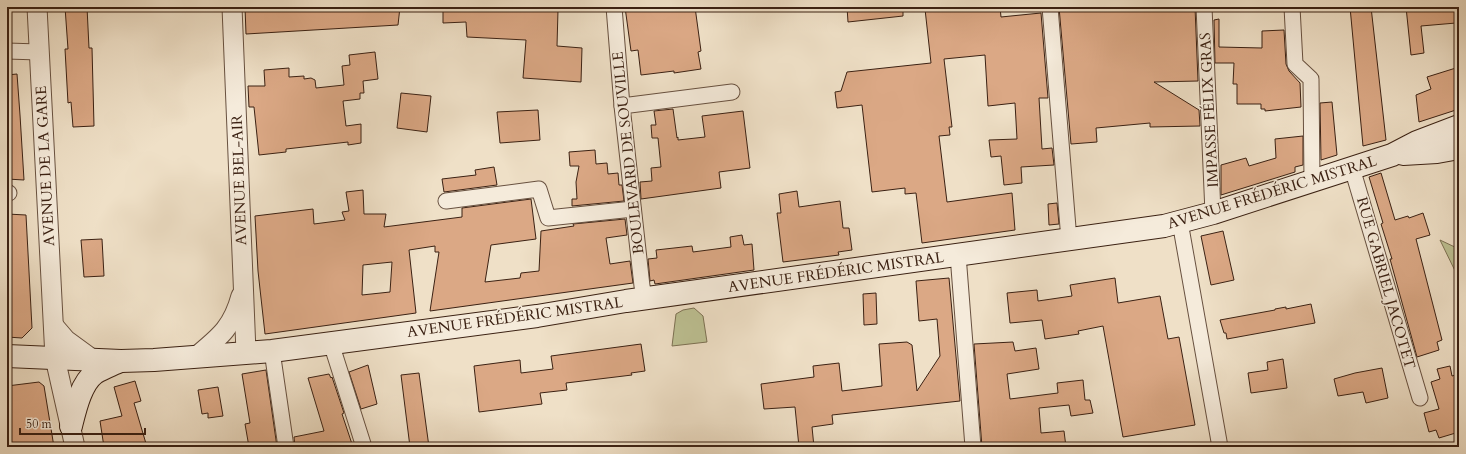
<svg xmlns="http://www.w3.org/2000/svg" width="1466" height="454" viewBox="0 0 1466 454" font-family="Cardo,serif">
	<rect width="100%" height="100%" fill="#efe0c7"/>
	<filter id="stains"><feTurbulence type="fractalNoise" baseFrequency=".005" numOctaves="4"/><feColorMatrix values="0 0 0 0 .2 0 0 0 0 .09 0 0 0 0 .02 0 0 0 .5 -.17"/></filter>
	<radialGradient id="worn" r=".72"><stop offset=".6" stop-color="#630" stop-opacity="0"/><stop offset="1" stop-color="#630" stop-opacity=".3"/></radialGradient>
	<g fill="#bdc193" stroke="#7c7153">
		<polygon points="1440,240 1459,249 1459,279"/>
		<polygon points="694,308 703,316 707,342 672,346 676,314 683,310"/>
	</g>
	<g fill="#dba885" stroke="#3b2113" fill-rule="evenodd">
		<polygon points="65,7 87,7 89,48 92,48 94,126 73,127 71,102 68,103 65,49 68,49"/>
		<polygon points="245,7 400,7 398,25 246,34"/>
		<polygon points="443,7 533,7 533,10 558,10 557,46 582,48 581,82 523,78 526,40 467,37 466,22 443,23"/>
		<polygon points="625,7 695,7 701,51 698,52 701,69 674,73 674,71 641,75 638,50 631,51"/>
		<polygon points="847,7 903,7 903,16 848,22"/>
		<polygon points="943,7 1000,7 1001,17 1041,13 1048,98 1039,98 1042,149 1052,148 1054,165 1021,167 1022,183 1004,185 1001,156 991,157 989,140 1017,139 1015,103 988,106 985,55 944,59 952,127 949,127 950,135 939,136 947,202 1012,193 1015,230 922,243 916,193 905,194 905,188 872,192 862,105 837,108 835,92 841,91 847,72 931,63 925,9"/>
		<polygon points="1059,7 1195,7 1198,81 1154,82 1199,110 1200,126 1150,127 1150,123 1096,128 1097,142 1071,144"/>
		<polygon points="1350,7 1371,7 1386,140 1363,146"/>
		<polygon points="1406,7 1455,7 1456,23 1421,26 1424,53 1411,55"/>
		<polygon points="1219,19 1219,47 1262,48 1262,31 1284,30 1286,64 1289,71 1300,83 1301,107 1265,111 1265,109 1261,109 1261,104 1237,104 1237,84 1233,84 1234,63 1215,63 1214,20"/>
		<polygon points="375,52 378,79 363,81 364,93 360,93 360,99 343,101 346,126 361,124 361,143 348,145 348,142 286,149 286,152 259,155 254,107 249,107 248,86 265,86 264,70 289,68 289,77 304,76 304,79 311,78 315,80 316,88 344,85 342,66 350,65 349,55"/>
		<polygon points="1459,67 1459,109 1419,122 1416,95 1431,89 1427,77"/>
		<polygon points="17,74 20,115 24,180 7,179 7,75"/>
		<polygon points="401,93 431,96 427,132 397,128"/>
		<polygon points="1332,102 1337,155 1321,160 1320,103"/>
		<polygon points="673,109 677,138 678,137 678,140 705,137 702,116 743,111 750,168 719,172 721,188 641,199 640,182 652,181 651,168 661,167 658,138 652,138 651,125 656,125 654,111"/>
		<polygon points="538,110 540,140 500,143 497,112"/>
		<polygon points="1303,136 1303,165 1295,167 1295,172 1221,195 1221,165 1246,158 1249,166 1276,158 1275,139"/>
		<polygon points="595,150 596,164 607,163 608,174 618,173 619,185 622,185 624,201 572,206 572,199 577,199 576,182 579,166 570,166 569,152"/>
		<polygon points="494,167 497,185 444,192 442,179 476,175 475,170"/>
		<polygon points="1381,173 1395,220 1408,216 1409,218 1423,213 1430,235 1416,239 1442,340 1437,342 1439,350 1417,357 1390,259 1392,259 1381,224 1383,223 1369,177"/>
		<path d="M363,190L364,214H386L384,227L462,217V208L531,199L536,239L491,245L485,282L520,278L521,273L539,271L541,231L574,226L573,224L625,219L627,235L606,238L610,264L630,261L633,283L430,311L439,252H435V246L409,250L416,313L265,334L258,271L255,216L313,209L314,224L345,220L342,212L349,211L346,192ZM392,262L390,292L362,295L363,265Z"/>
		<polygon points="797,191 799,207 840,201 843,228 849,228 852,250 838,252 839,255 783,262 777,213 781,213 779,194"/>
		<polygon points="1057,203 1059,224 1049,225 1048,204"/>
		<polygon points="7,214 26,215 32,328 22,338 7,337"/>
		<polygon points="1223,231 1234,280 1211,285 1201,236"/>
		<polygon points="742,235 744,245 752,244 754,270 655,284 654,280 650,281 648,259 657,258 656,250 692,246 693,252 731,247 730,237"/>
		<polygon points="102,239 104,276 84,277 81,240"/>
		<polygon points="949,278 960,401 832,415 833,424 812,427 814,447 799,447 795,407 764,409 761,384 814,377 813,366 839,363 842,391 882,386 879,344 907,342 912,345 917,391 940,356 937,319 919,321 916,281"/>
		<polygon points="1115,278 1118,303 1160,296 1168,339 1179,337 1195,425 1123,437 1103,326 1078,331 1079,334 1045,339 1042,320 1010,323 1007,293 1037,290 1038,301 1072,296 1070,285"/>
		<polygon points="876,293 877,324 864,325 863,294"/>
		<polygon points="1311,304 1315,323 1227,339 1226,333 1224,333 1220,320 1275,310 1275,309 1286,307 1286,309"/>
		<polygon points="1013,342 1015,351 1036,348 1039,369 1007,374 1010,399 1058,393 1057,383 1083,380 1085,400 1090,400 1093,413 1071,416 1069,405 1039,408 1041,433 1064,431 1066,447 982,447 974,344"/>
		<polygon points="641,344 645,371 631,373 632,375 566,383 567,390 540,393 542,404 479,412 474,366 520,360 521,373 553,369 551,356"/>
		<polygon points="1283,359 1287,388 1251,393 1248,373 1268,370 1267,362"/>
		<polygon points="368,365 377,404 361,409 349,372"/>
		<polygon points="1450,366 1452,376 1459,374 1459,432 1439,438 1436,430 1429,432 1424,413 1439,409 1431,382 1440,379 1437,369"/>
		<polygon points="1382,368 1388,398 1366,403 1363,392 1338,396 1334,379 1355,373"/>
		<polygon points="266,370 277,447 249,447 245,424 250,423 242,374"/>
		<polygon points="419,373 421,388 429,447 410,447 401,375"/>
		<polygon points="329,374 331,378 332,377 344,413 342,414 353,447 295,447 294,437 324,431 308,378"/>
		<polygon points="135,381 141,401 134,403 147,447 104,447 100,421 122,416 114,387"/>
		<polygon points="39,382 44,386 54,447 7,447 7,386"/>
		<polygon points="218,387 223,416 208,418 208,413 202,414 198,390"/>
	</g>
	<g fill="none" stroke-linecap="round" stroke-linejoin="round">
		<g stroke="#685140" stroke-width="17">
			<g id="minor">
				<polyline points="614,7 622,106 642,286 645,299"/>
				<polyline points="1050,7 1069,240"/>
				<polyline points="1204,7 1213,213"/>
				<polyline points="1292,7 1295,64 1311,79 1312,182"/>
				<polyline points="7,51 39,52"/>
				<polyline points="622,106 732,92"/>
				<polyline points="1352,168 1420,398"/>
				<polyline points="7,193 9,193"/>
				<polyline points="446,201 539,189 548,218 633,209"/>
				<polyline points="1180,222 1220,447"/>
				<polyline points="958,255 973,447"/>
				<polyline points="331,343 364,447"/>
				<polyline points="272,351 286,447"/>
			</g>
		</g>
		<g stroke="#685140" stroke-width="21">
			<g id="tertiary">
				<polyline points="37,7 55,358 75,447"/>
				<polyline points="232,7 246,352"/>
				<polyline points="54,326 66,340 92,359"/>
				<path d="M198,355C221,336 233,326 241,296"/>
			</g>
		</g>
		<g stroke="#3b2113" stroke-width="24">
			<g id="secondary">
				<polyline points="1403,154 1437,152 1459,148"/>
				<polyline points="7,356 121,361 154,360 272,351 537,316 626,301 1164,226 1213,213 1352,168 1392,155 1417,142 1459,126"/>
				<path d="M71,426C75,410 81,383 95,373C103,368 112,365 120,361"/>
			</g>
		</g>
		<use href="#minor" stroke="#f5ebdb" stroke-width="15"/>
		<use href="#tertiary" stroke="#f5ebdb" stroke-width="19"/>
		<use href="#secondary" stroke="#f5ebdb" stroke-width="22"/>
	</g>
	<g text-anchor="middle" stroke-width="3" stroke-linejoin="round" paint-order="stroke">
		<g font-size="15" fill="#3b2113" stroke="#f5ebdb">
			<text transform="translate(1209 110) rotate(-93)" y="5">IMPASSE FÉLIX GRAS</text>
			<text transform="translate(628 153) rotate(-96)" y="5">BOULEVARD DE SOUVILLE</text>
			<text transform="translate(45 166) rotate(-93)" y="5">AVENUE DE LA GARE</text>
			<text transform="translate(239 180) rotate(-92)" y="5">AVENUE BEL-AIR</text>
			<text transform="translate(1272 192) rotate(-17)" y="5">AVENUE FRÉDÉRIC MISTRAL</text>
			<text transform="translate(836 272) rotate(-8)" y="5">AVENUE FRÉDÉRIC MISTRAL</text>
			<text transform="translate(1386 283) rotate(74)" y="5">RUE GABRIEL JACOTET</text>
			<text transform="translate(515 317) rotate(-8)" y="5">AVENUE FRÉDÉRIC MISTRAL</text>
		</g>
	</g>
	<rect width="1466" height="454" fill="none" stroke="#efe0c7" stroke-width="24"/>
	<rect x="8" y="8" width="1450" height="438" fill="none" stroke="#3b2113" stroke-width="2"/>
	<rect x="12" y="12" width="1442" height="430" fill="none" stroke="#3b2113"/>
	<path d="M20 428v6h125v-6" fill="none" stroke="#3b2113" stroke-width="2"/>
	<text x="26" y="428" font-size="12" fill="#3b2113" stroke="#f5ebdb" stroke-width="3" paint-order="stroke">50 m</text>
	<rect width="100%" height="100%" filter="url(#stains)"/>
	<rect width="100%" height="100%" fill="url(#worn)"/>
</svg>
